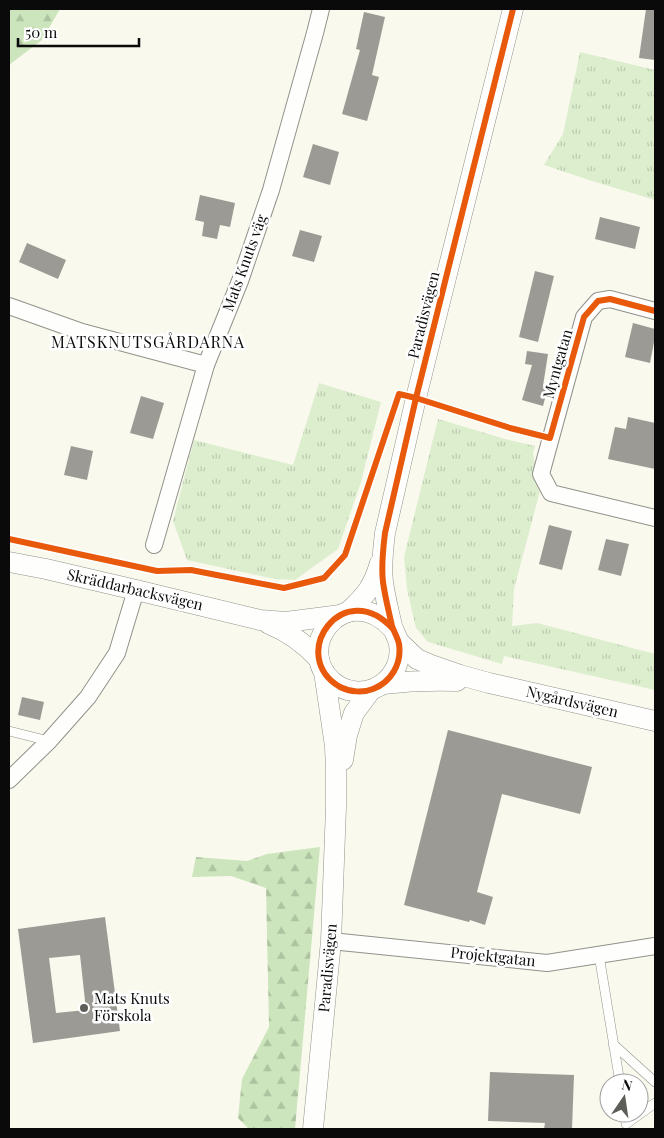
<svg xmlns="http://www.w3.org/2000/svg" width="664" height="1138" viewBox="0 0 664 1138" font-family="'Playfair Display',serif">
	<defs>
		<pattern id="grass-tufts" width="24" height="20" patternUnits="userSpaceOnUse" patternTransform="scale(1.25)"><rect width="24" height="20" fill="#ddeece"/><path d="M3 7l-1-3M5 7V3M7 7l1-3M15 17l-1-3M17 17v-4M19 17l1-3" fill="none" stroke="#bccbb0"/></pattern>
		<pattern id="forest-firs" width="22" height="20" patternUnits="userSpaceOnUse" patternTransform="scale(1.25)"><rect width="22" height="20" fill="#cce5bc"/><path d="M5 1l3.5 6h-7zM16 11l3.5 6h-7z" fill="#aec3a0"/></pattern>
	</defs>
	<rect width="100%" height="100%" fill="#f9f9ed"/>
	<g fill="url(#grass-tufts)">
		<polygon points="580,52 655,70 655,200 592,181 544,165 563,134"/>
		<polygon points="319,383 381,402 361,482 338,549 295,580 275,579 187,560 173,521 194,440 293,465"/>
		<polygon points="438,419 505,439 535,446 533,453 540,491 514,589 512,626 537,623 655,654 655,690 504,656 502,664 428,642 416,628 407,589 404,557"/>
	</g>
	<g fill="url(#forest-firs)">
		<polygon points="9,9 60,9 42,40 9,65"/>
		<polygon points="320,847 295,1129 249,1129 238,1118 242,1079 269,1027 266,888 231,876 192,877 196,857 247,861 267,854"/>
	</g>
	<g fill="#9b9a94" fill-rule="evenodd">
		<polygon points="646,9 655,9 655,60 639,58"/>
		<polygon points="364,12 385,17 372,75 379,77 367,121 342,114 360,50 356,49"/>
		<polygon points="313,144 339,152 330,185 303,177"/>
		<polygon points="200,195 235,203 230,227 220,225 217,239 202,236 204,222 195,220"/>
		<polygon points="600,217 640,227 635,249 595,239"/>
		<polygon points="300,230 322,236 314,262 292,256"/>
		<polygon points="27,243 66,260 58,279 19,262"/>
		<polygon points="535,271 554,276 538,342 519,337"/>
		<polygon points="633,323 655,329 655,337 650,363 625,357"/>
		<polygon points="527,351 548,354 543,386 548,387 543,406 522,400 532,365 525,364"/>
		<polygon points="141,396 164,403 153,439 130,433"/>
		<polygon points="628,417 655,423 655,469 608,459 615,427 626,429"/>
		<polygon points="71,446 93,451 87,480 64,475"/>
		<polygon points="549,525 572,531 562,570 539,564"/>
		<polygon points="606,539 629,544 621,576 598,570"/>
		<polygon points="22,697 44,702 40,720 18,715"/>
		<polygon points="448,730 592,767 580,814 502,794 477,892 493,897 485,925 470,920 469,922 404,905"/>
		<path d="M105,917L120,1031L33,1043L18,929ZM80,955L86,1010L56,1013L49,958Z"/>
		<polygon points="490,1072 574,1075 572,1129 544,1129 545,1123 488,1121"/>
	</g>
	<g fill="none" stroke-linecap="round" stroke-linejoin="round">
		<g stroke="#92928c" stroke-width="10">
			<g id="service">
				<polyline points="9,731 49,741"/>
				<polyline points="599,955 620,1083"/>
				<polyline points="613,1044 655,1082"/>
				<polyline points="625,1113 626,1124 655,1103"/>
			</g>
		</g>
		<g stroke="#92928c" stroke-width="18">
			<g id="minor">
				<polyline points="9,306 82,332 206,365"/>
				<polyline points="655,311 610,299 598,301 584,317 541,474 551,493 655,518"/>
				<polyline points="154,545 206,365 240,281 271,190 315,33 321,9"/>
				<polyline points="9,780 49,741 88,697 117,653 136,590"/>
				<polyline points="331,941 547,963 655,946"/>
			</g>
		</g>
		<g stroke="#92928c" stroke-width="21">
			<g id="tertiary">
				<polyline points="9,562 46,569 136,590 260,620 286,622 341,615"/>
				<path d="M348,612C366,595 373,587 380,563"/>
				<path d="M269,624C289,632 304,643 319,659"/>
				<path d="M393,629C344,575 286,655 340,687C350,692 363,693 373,689C391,682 402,664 399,644C398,638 394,632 392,626C389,612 385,597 383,582C381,566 383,549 385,533L416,398L513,9"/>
				<polyline points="399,642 417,659 431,665 460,675 489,683 655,721"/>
				<path d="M383,684C408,681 432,680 457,681"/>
				<polyline points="343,760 347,735 354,713 371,690"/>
				<polyline points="313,1129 331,941 336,807 336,772 335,746 324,672"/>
			</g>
		</g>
		<use href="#service" stroke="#fefefc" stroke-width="9"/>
		<use href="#minor" stroke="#fefefc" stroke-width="16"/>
		<use href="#tertiary" stroke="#fefefc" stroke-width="20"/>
		<g stroke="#fff" stroke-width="9">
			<g id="cycleway">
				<polyline points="9,539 157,571 191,570 284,588 324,578 345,555 399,394 416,398 510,428 550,438 584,317 598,301 610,299 655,311"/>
				<path d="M393,629C344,575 286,655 340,687C350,692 363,693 373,689C391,682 402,664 399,644C398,638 394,632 392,626C389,612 385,597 383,582C381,566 383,549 385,533L416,398L513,9"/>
			</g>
		</g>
		<use href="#cycleway" stroke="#e8590c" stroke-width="6"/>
	</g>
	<circle fill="#5e5e59" stroke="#fff" stroke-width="2" cx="84" cy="1008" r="5"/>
	<g text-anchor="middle" stroke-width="5" stroke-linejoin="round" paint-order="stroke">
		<g font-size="15" fill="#0a0a0a" stroke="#fff">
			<text transform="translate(245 263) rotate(-70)" y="5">Mats Knuts väg</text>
			<text transform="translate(424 315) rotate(-76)" y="5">Paradisvägen</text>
			<text transform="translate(558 364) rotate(-74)" y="5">Myntgatan</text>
			<text transform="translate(135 590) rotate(13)" y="5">Skräddarbacksvägen</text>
			<text transform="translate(572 702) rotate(13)" y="5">Nygårdsvägen</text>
			<text transform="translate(493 957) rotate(6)" y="5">Projektgatan</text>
			<text transform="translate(328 968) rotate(-85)" y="5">Paradisvägen</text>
		</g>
		<g font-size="15" fill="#0a0a0a" stroke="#fff" text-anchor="start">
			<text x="94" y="1004">Mats Knuts<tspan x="94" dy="17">Förskola</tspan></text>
		</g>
		<g font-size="16" letter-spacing="1" fill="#0a0a0a" stroke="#fff">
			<text x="148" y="348">MATSKNUTSGÅRDARNA</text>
		</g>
	</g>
	<rect width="664" height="1138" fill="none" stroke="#0a0a0a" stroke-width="20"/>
	<g transform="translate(624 1098) rotate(13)"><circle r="24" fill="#ffffff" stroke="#9d9d9d"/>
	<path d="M0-4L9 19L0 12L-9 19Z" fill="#5e5e59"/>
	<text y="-8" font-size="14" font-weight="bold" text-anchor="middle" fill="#0a0a0a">N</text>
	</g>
	<path d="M18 38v8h121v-8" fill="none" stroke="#0a0a0a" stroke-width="2.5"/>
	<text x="25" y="38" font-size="15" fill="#0a0a0a" stroke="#ffffff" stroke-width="4" paint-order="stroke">50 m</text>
</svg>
